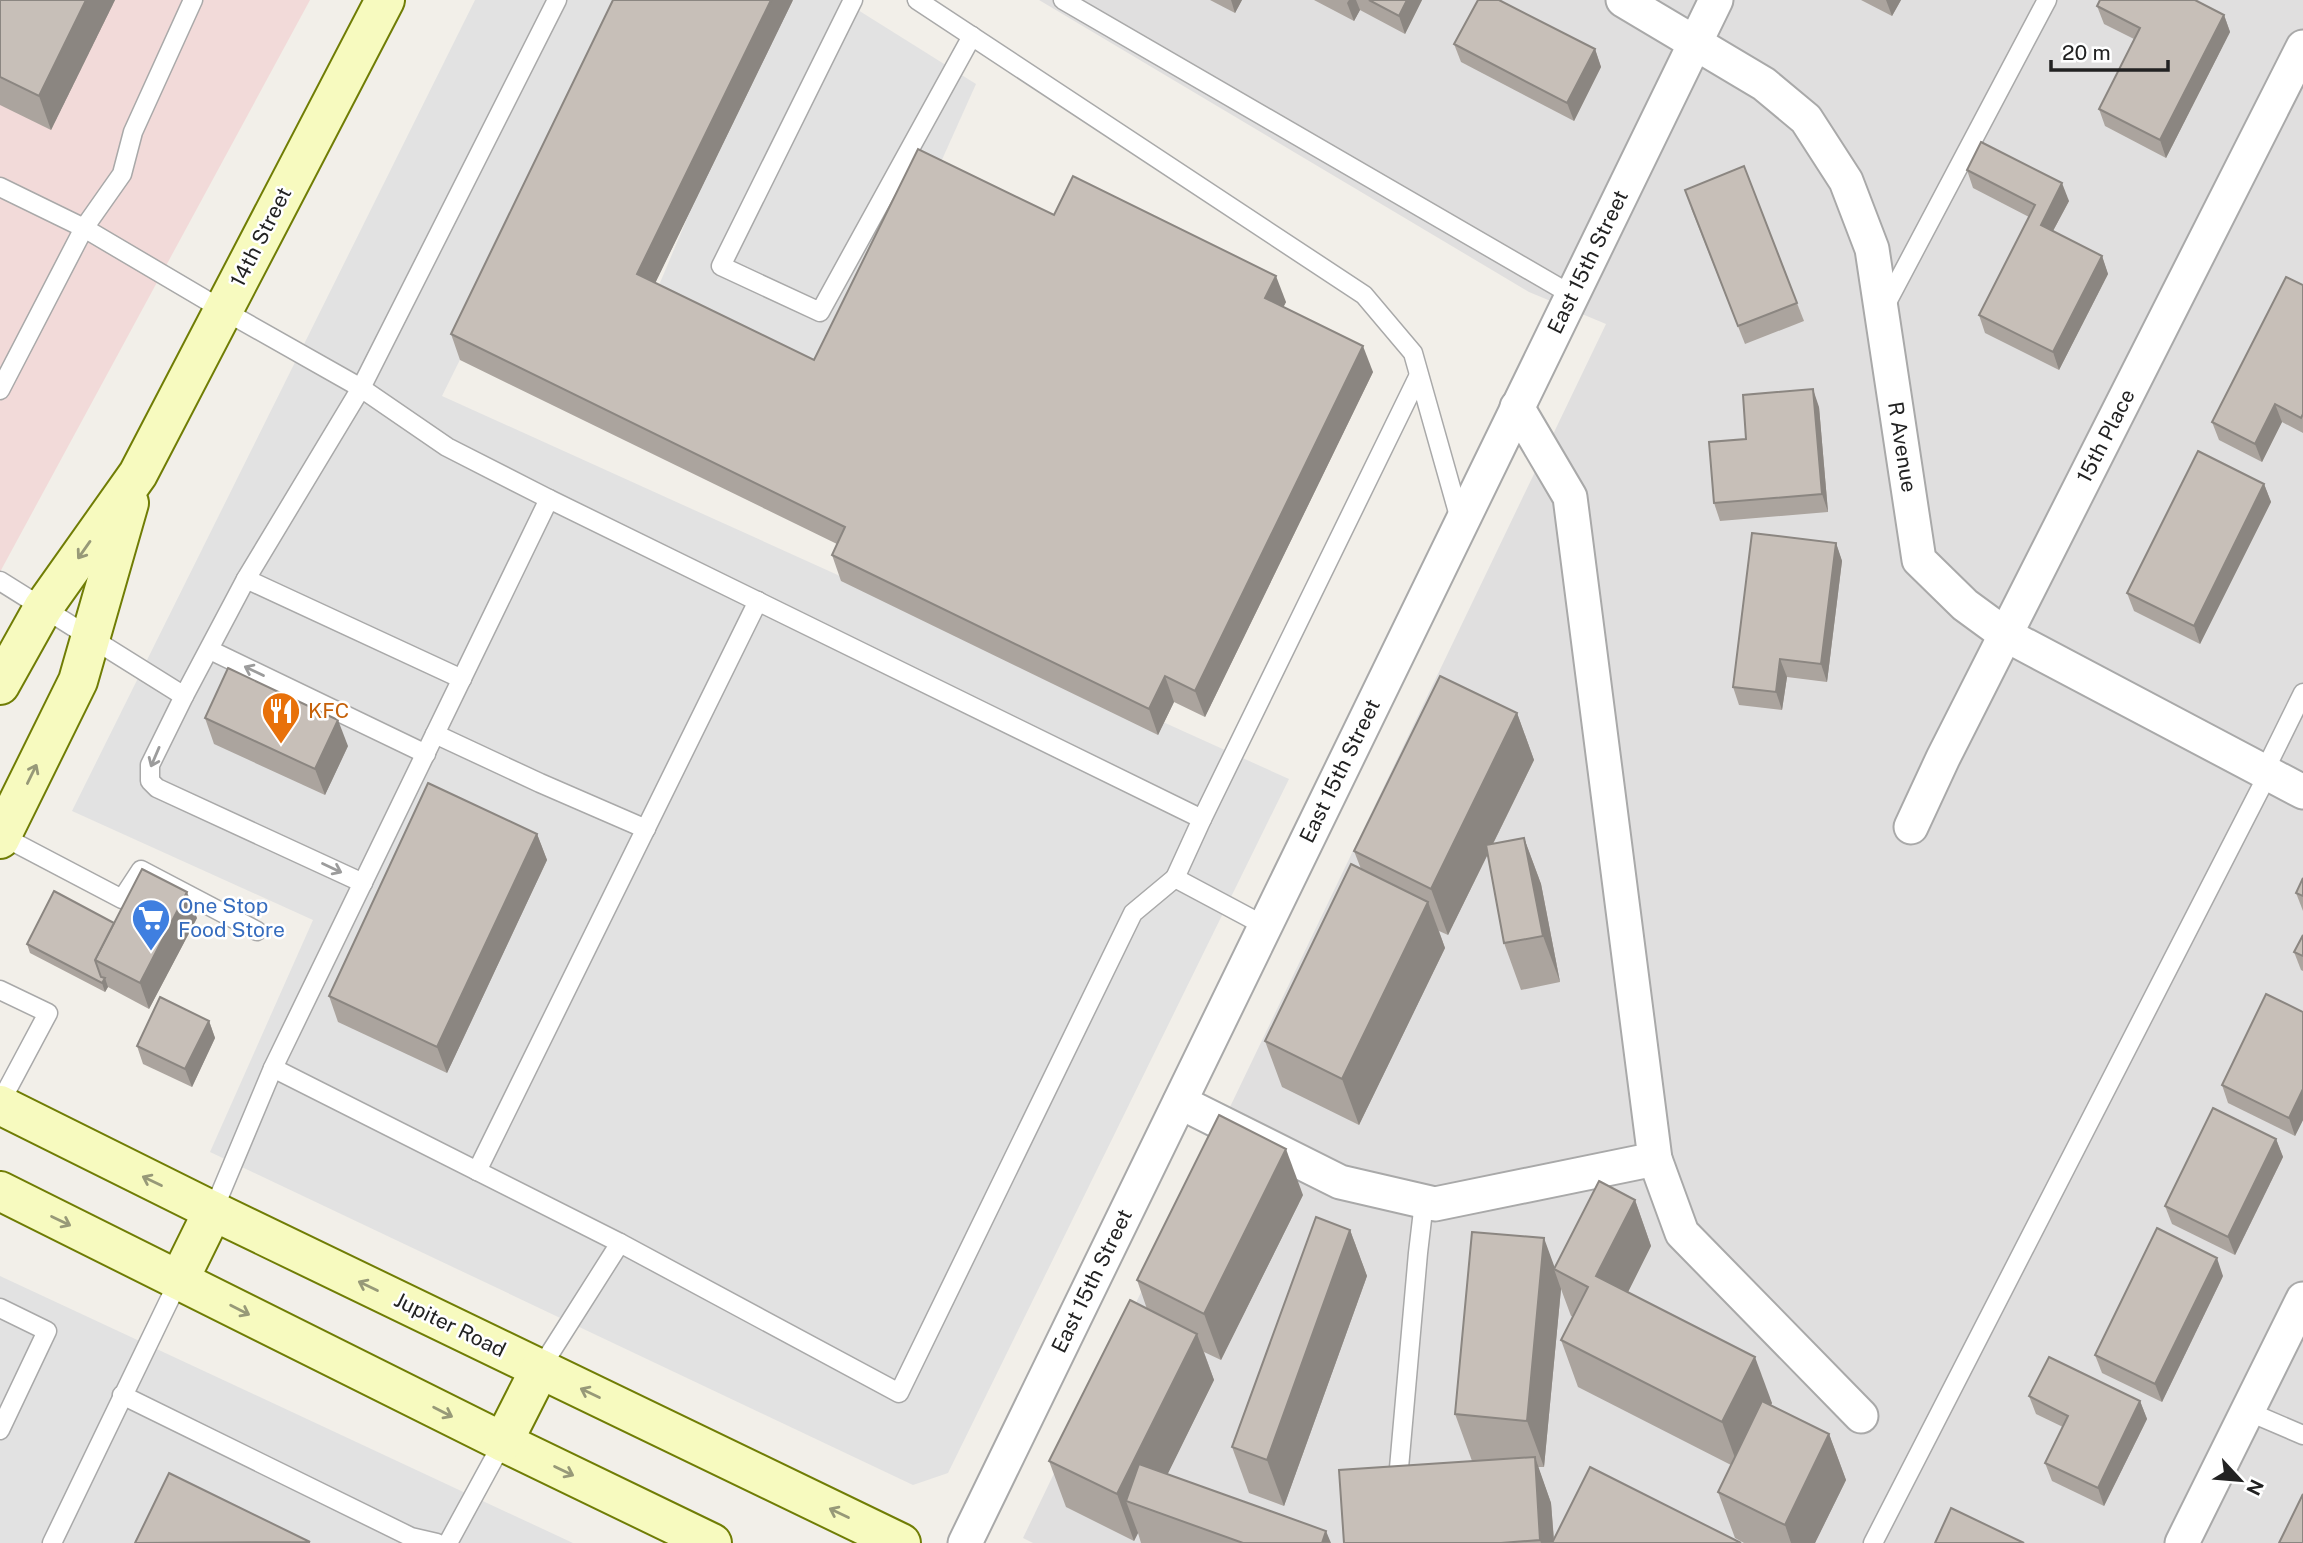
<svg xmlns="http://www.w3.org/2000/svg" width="2303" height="1543" viewBox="0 0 2303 1543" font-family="'Public Sans',sans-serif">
	<rect width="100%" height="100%" fill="#f2efe9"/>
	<polygon fill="#e0dfdf" points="1039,0 2303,0 2303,1543 1033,1543 1023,1538 1606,324 1529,292"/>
	<polygon fill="#f2dad9" points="0,0 310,0 0,572"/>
	<g fill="#e2e2e2">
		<polygon points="475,0 638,0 442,396 1289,779 948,1473 913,1485 210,1152 313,920 72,811"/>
		<polygon points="779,0 842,0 976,84 838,391 654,297"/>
		<polygon points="0,1276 573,1543 0,1543"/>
	</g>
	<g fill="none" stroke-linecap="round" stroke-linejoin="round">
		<g stroke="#a9a9a9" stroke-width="21">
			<g id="service">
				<polyline points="193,0 133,132 122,174 84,228 223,310 361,388 447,447 549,499"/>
				<polyline points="853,0 721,266 820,312 972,36"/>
				<polyline points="917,0 1364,295 1413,353 1461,523"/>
				<polyline points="1063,0 1572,295"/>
				<polyline points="0,187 84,228 0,390"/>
				<polyline points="1885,306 2047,0"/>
				<polyline points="246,579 462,679"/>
				<polyline points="0,581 184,696 246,579 361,388 557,0"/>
				<polyline points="210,650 426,754"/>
				<polyline points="184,696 150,765 150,781 157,788 363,883"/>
				<polyline points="435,734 540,783 646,829"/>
				<polyline points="2264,772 2303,693"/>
				<polyline points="1202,819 1418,377"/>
				<polyline points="2,836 122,899 141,870 257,931"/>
				<polyline points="0,990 48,1013 0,1103"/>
				<polyline points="477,1171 758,601"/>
				<polyline points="213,1211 273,1068"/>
				<polyline points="620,1243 899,1393 1133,913 1175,878"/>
				<polyline points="0,1308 47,1331 0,1430"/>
				<polyline points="540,1369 620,1243 273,1068 549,499 1202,819 1175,878 1265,926"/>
				<polyline points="122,1395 411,1537 437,1543"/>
				<polyline points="2247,1411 2303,1435"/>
				<polyline points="1399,1468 1418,1253 1424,1202"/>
				<polyline points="52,1543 179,1280"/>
				<polyline points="448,1543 503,1442"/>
				<polyline points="1873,1543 2268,774"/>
			</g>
		</g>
		<g stroke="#a9a9a9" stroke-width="37">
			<g id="minor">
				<polyline points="1623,0 1764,84 1806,119 1846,181 1872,249 1919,560 1965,605 2006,635 2303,792"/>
				<polyline points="1911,827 1943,758 2303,47"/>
				<polyline points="1180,1102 1340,1182 1435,1204 1655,1159 1570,497 1517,407"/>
				<polyline points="1655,1159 1682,1233 1861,1416"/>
				<polyline points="965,1543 1716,0"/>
				<polyline points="2182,1543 2303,1299"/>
			</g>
		</g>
		<g stroke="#707d05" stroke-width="42">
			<g id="secondary">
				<polyline points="0,685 43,608 138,474 385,0"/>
				<polyline points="0,839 78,681 129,503"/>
				<polyline points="0,1105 213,1211 901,1543"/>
				<polyline points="0,1191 503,1442 712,1543"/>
				<polyline points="179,1280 213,1211"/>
				<polyline points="503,1442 540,1369"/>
			</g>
		</g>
		<use href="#service" stroke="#fff" stroke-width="18"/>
		<use href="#minor" stroke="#fff" stroke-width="33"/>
		<use href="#secondary" stroke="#f7fabf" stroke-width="38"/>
	</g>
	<g fill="#aba49e">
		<polygon points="0,0 115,0 51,130 0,105"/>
		<polygon points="793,0 655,283 814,360 1054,215 1286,302 1283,307 1373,372 1205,717 1174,702 1158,735 841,581 832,555 837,544 460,360 451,334"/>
		<polygon points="1210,0 1242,0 1235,13"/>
		<polygon points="1314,0 1422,0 1405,34 1360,10 1354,21"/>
		<polygon points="1861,0 1901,0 1892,16"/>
		<polygon points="2097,6 2224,15 2230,32 2166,158 2105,126 2099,109 2134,39 2104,24"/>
		<polygon points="1454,44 1595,49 1601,67 1574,121 1461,62"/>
		<polygon points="1967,170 2069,201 2053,231 2102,256 2108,274 2059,370 1985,333 1979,315 2029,217 1973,188"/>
		<polygon points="1691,208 1797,303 1804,321 1745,344"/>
		<polygon points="2303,285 2303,433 2282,422 2262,462 2219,440 2212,422"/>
		<polygon points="1819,407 1828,512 1720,521 1714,503 1746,439"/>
		<polygon points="2264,484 2271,502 2200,644 2134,611 2127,593"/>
		<polygon points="1836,543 1842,561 1827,682 1787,677 1782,710 1739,705 1733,687"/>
		<polygon points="1517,713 1534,760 1493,844 1524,838 1541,884 1560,982 1521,990 1504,943 1488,854 1448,935 1439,931 1445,948 1359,1125 1282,1087 1265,1041 1361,869 1354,851"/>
		<polygon points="205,718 348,746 325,795 214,744"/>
		<polygon points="537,834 547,860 447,1073 338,1022 329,996"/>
		<polygon points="2303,878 2303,911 2296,893"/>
		<polygon points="197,918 149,1009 108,987 105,992 30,953 27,944"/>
		<polygon points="2303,935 2303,971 2301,970 2294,952"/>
		<polygon points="2303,1012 2303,1120 2295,1136 2228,1103 2222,1085"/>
		<polygon points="209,1021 215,1038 192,1087 143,1064 137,1046"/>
		<polygon points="2276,1139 2283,1157 2235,1255 2172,1224 2165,1206"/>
		<polygon points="1303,1195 1221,1360 1204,1352 1214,1380 1167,1474 1331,1543 1141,1543 1138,1533 1134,1541 1066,1507 1049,1461 1147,1309 1137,1280"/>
		<polygon points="1635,1200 1651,1246 1628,1292 1772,1403 1771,1405 1829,1434 1846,1480 1815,1543 1744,1543 1735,1538 1718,1492 1731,1465 1578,1387 1561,1340 1573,1317 1571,1316 1561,1289 1544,1467 1538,1467 1551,1503 1554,1539 1741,1543 1344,1543 1472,1461 1455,1414 1555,1267"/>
		<polygon points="1350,1230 1367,1276 1284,1506 1249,1493 1232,1447"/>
		<polygon points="2223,1276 2162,1402 2102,1373 2095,1355"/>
		<polygon points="2029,1396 2140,1401 2147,1419 2104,1506 2052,1481 2045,1463 2063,1427 2036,1414"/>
	</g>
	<g fill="#8b8681">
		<polygon points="86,0 115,0 51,130 39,96"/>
		<polygon points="771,0 793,0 647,300 637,274"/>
		<polygon points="1231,0 1242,0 1235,13"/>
		<polygon points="1349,0 1356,0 1360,10 1354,21 1347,3"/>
		<polygon points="1407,0 1422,0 1405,34 1399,16"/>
		<polygon points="1886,0 1901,0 1892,16"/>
		<polygon points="2224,15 2230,32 2166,158 2160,140"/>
		<polygon points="1595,49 1601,67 1574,121 1567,103"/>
		<polygon points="2062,183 2069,201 2047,242 2041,225"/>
		<polygon points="2102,256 2108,274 2059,370 2053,352"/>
		<polygon points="1276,276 1286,302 1275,324 1265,298"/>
		<polygon points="1363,346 1373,372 1205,717 1195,691"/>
		<polygon points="1813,389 1819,407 1828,512 1822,494"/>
		<polygon points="2275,404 2282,422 2262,462 2255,444"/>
		<polygon points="2264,484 2271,502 2200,644 2194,626"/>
		<polygon points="1836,543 1842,561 1827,682 1821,664"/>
		<polygon points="1780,659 1787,677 1782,710 1776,692"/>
		<polygon points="1165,676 1174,702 1158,735 1149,709"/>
		<polygon points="1517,713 1534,760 1448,935 1431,889"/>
		<polygon points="338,720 348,746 325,795 315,769"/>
		<polygon points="537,834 547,860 447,1073 437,1047"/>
		<polygon points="1524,838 1541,884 1560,982 1543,936"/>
		<polygon points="187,892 197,918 149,1009 140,983"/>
		<polygon points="1428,902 1445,948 1359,1125 1342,1079"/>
		<polygon points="105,978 108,987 105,992 102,983"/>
		<polygon points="209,1021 215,1038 192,1087 185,1069"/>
		<polygon points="2303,1089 2303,1120 2295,1136 2289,1118"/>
		<polygon points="2276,1139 2283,1157 2235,1255 2228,1237"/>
		<polygon points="1286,1149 1303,1195 1221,1360 1204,1314"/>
		<polygon points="1635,1200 1651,1246 1613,1322 1596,1276"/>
		<polygon points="1350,1230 1367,1276 1284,1506 1267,1460"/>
		<polygon points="1544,1238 1556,1271 1554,1269 1561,1289 1544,1467 1527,1421"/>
		<polygon points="2217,1258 2223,1276 2162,1402 2155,1384"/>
		<polygon points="1197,1334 1214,1380 1150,1510 1126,1501 1138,1533 1134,1541 1117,1494"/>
		<polygon points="1755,1357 1772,1403 1739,1469 1722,1422"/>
		<polygon points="2140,1401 2147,1419 2104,1506 2098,1488"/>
		<polygon points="1829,1434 1846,1480 1815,1543 1791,1543 1785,1525"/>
		<polygon points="1535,1457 1551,1503 1554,1543 1541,1543 1540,1540"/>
		<polygon points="1326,1531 1331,1543 1322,1543"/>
	</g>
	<g fill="#c7bfb8" stroke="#8b8681" stroke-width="2">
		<polygon points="0,0 86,0 39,96 0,77"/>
		<polygon points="613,0 771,0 637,274 814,360 918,149 1054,215 1073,176 1276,276 1265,298 1363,346 1195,691 1165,676 1149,709 832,555 845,527 451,334"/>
		<polygon points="1369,0 1407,0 1399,16"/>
		<polygon points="1478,0 1499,0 1595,49 1567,103 1454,44"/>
		<polygon points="2100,0 2195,0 2224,15 2160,140 2099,109 2140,28 2097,6"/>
		<polygon points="1981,142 2062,183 2041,225 2102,256 2053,352 1979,315 2035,205 1967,170"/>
		<polygon points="1744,166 1797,303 1738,326 1685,190"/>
		<polygon points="2286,277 2303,285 2303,414 2301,418 2275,404 2255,444 2212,422"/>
		<polygon points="1813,389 1822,494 1714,503 1709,442 1746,439 1743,395"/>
		<polygon points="2198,451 2264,484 2194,626 2127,593"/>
		<polygon points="1752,533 1836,543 1821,664 1780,659 1776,692 1733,687"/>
		<polygon points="228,668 338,720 315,769 205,718"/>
		<polygon points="1440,676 1517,713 1431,889 1354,851"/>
		<polygon points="428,783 537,834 437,1047 329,996"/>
		<polygon points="1524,838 1543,936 1504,943 1486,845"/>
		<polygon points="1351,864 1428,902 1342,1079 1265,1041"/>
		<polygon points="142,869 187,892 140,983 95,960"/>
		<polygon points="2303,878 2303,896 2296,893"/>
		<polygon points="54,891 114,923 95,960 101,977 105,978 102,983 27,944"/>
		<polygon points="2303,935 2303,956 2294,952"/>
		<polygon points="2266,994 2303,1012 2303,1089 2289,1118 2222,1085"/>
		<polygon points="160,997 209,1021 185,1069 137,1046"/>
		<polygon points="2213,1108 2276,1139 2228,1237 2165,1206"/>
		<polygon points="1219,1115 1286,1149 1204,1314 1137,1280"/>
		<polygon points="1599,1181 1635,1200 1596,1276 1755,1357 1722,1422 1561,1340 1588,1287 1554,1269"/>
		<polygon points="1316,1217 1350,1230 1267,1460 1232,1447"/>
		<polygon points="2157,1228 2217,1258 2155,1384 2095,1355"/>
		<polygon points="1472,1232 1544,1238 1527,1421 1455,1414"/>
		<polygon points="1130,1300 1197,1334 1117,1494 1049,1461"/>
		<polygon points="2049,1357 2140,1401 2098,1488 2045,1463 2068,1416 2029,1396"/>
		<polygon points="1762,1401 1829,1434 1785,1525 1718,1492"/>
		<polygon points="1535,1457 1540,1540 1501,1543 1344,1543 1339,1470"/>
		<polygon points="1139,1464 1326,1531 1322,1543 1243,1543 1126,1501"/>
		<polygon points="1590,1467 1741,1543 1552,1543"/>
		<polygon points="169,1473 310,1542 135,1543"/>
		<polygon points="2303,1494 2303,1543 2279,1543"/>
		<polygon points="1951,1508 2024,1543 1935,1543"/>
	</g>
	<defs><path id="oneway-shaft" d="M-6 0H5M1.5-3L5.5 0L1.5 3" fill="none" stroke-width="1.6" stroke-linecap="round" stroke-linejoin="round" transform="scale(1.75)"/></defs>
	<g stroke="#979978">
		<use href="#oneway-shaft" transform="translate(84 550) rotate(125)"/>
		<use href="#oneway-shaft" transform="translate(32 774) rotate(-64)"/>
		<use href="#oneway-shaft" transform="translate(152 1181) rotate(-154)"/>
		<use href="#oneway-shaft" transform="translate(61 1221) rotate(26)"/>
		<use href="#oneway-shaft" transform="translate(368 1286) rotate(-154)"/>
		<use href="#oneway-shaft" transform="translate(240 1310) rotate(27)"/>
		<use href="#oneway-shaft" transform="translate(590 1393) rotate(-154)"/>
		<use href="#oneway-shaft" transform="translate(443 1412) rotate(27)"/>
		<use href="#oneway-shaft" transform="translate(564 1471) rotate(26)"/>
		<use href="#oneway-shaft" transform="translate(839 1513) rotate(-154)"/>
	</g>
	<g stroke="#9c9c9c">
		<use href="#oneway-shaft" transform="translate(254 671) rotate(-154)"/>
		<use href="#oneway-shaft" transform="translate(155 757) rotate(113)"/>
		<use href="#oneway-shaft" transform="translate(332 868) rotate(25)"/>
	</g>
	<defs>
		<g id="restaurant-pin" transform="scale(2.0125)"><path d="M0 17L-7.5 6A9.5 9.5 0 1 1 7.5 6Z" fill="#e8710a" stroke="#fff"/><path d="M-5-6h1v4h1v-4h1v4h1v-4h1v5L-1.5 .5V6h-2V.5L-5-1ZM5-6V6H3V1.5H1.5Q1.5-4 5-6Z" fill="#fff"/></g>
		<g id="supermarket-pin" transform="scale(2.0125)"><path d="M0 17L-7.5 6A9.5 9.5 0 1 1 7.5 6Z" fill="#3f7fe0" stroke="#fff"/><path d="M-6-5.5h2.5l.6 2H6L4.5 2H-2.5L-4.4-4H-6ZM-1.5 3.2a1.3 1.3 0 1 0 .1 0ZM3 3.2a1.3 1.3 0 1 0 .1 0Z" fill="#fff"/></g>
	</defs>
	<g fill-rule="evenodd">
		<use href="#restaurant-pin" x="281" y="711"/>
		<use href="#supermarket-pin" x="151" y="918"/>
	</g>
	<g text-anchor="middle" stroke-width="5" stroke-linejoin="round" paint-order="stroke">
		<g font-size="21" fill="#222" stroke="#fff">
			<text transform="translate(261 237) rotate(-63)" y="7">14th Street</text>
			<text transform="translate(1588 262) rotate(-64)" y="7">East 15th Street</text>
			<text transform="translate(2106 436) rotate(-63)" y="7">15th Place</text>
			<text transform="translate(1902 447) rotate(81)" y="7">R Avenue</text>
			<text transform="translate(1340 771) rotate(-64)" y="7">East 15th Street</text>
			<text transform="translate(1092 1281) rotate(-64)" y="7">East 15th Street</text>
			<text transform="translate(450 1325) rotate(26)" y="7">Jupiter Road</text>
		</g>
		<g font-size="21" fill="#c56008" stroke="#fff" text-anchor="start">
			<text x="308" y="718">KFC</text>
		</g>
		<g font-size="21" fill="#366cbe" stroke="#fff" text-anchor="start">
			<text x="178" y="913">One Stop<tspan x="178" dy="24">Food Store</tspan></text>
		</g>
	</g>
	<g transform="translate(2240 1480) rotate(116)" stroke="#ffffff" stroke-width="5" paint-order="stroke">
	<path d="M0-5L12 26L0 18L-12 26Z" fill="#222222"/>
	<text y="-10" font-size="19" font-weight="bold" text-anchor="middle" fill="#222222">N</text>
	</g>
	<path d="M2051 60v10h117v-10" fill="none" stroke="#222222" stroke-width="3.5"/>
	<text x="2062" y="60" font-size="21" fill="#222222" stroke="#ffffff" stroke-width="5" paint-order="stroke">20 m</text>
</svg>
